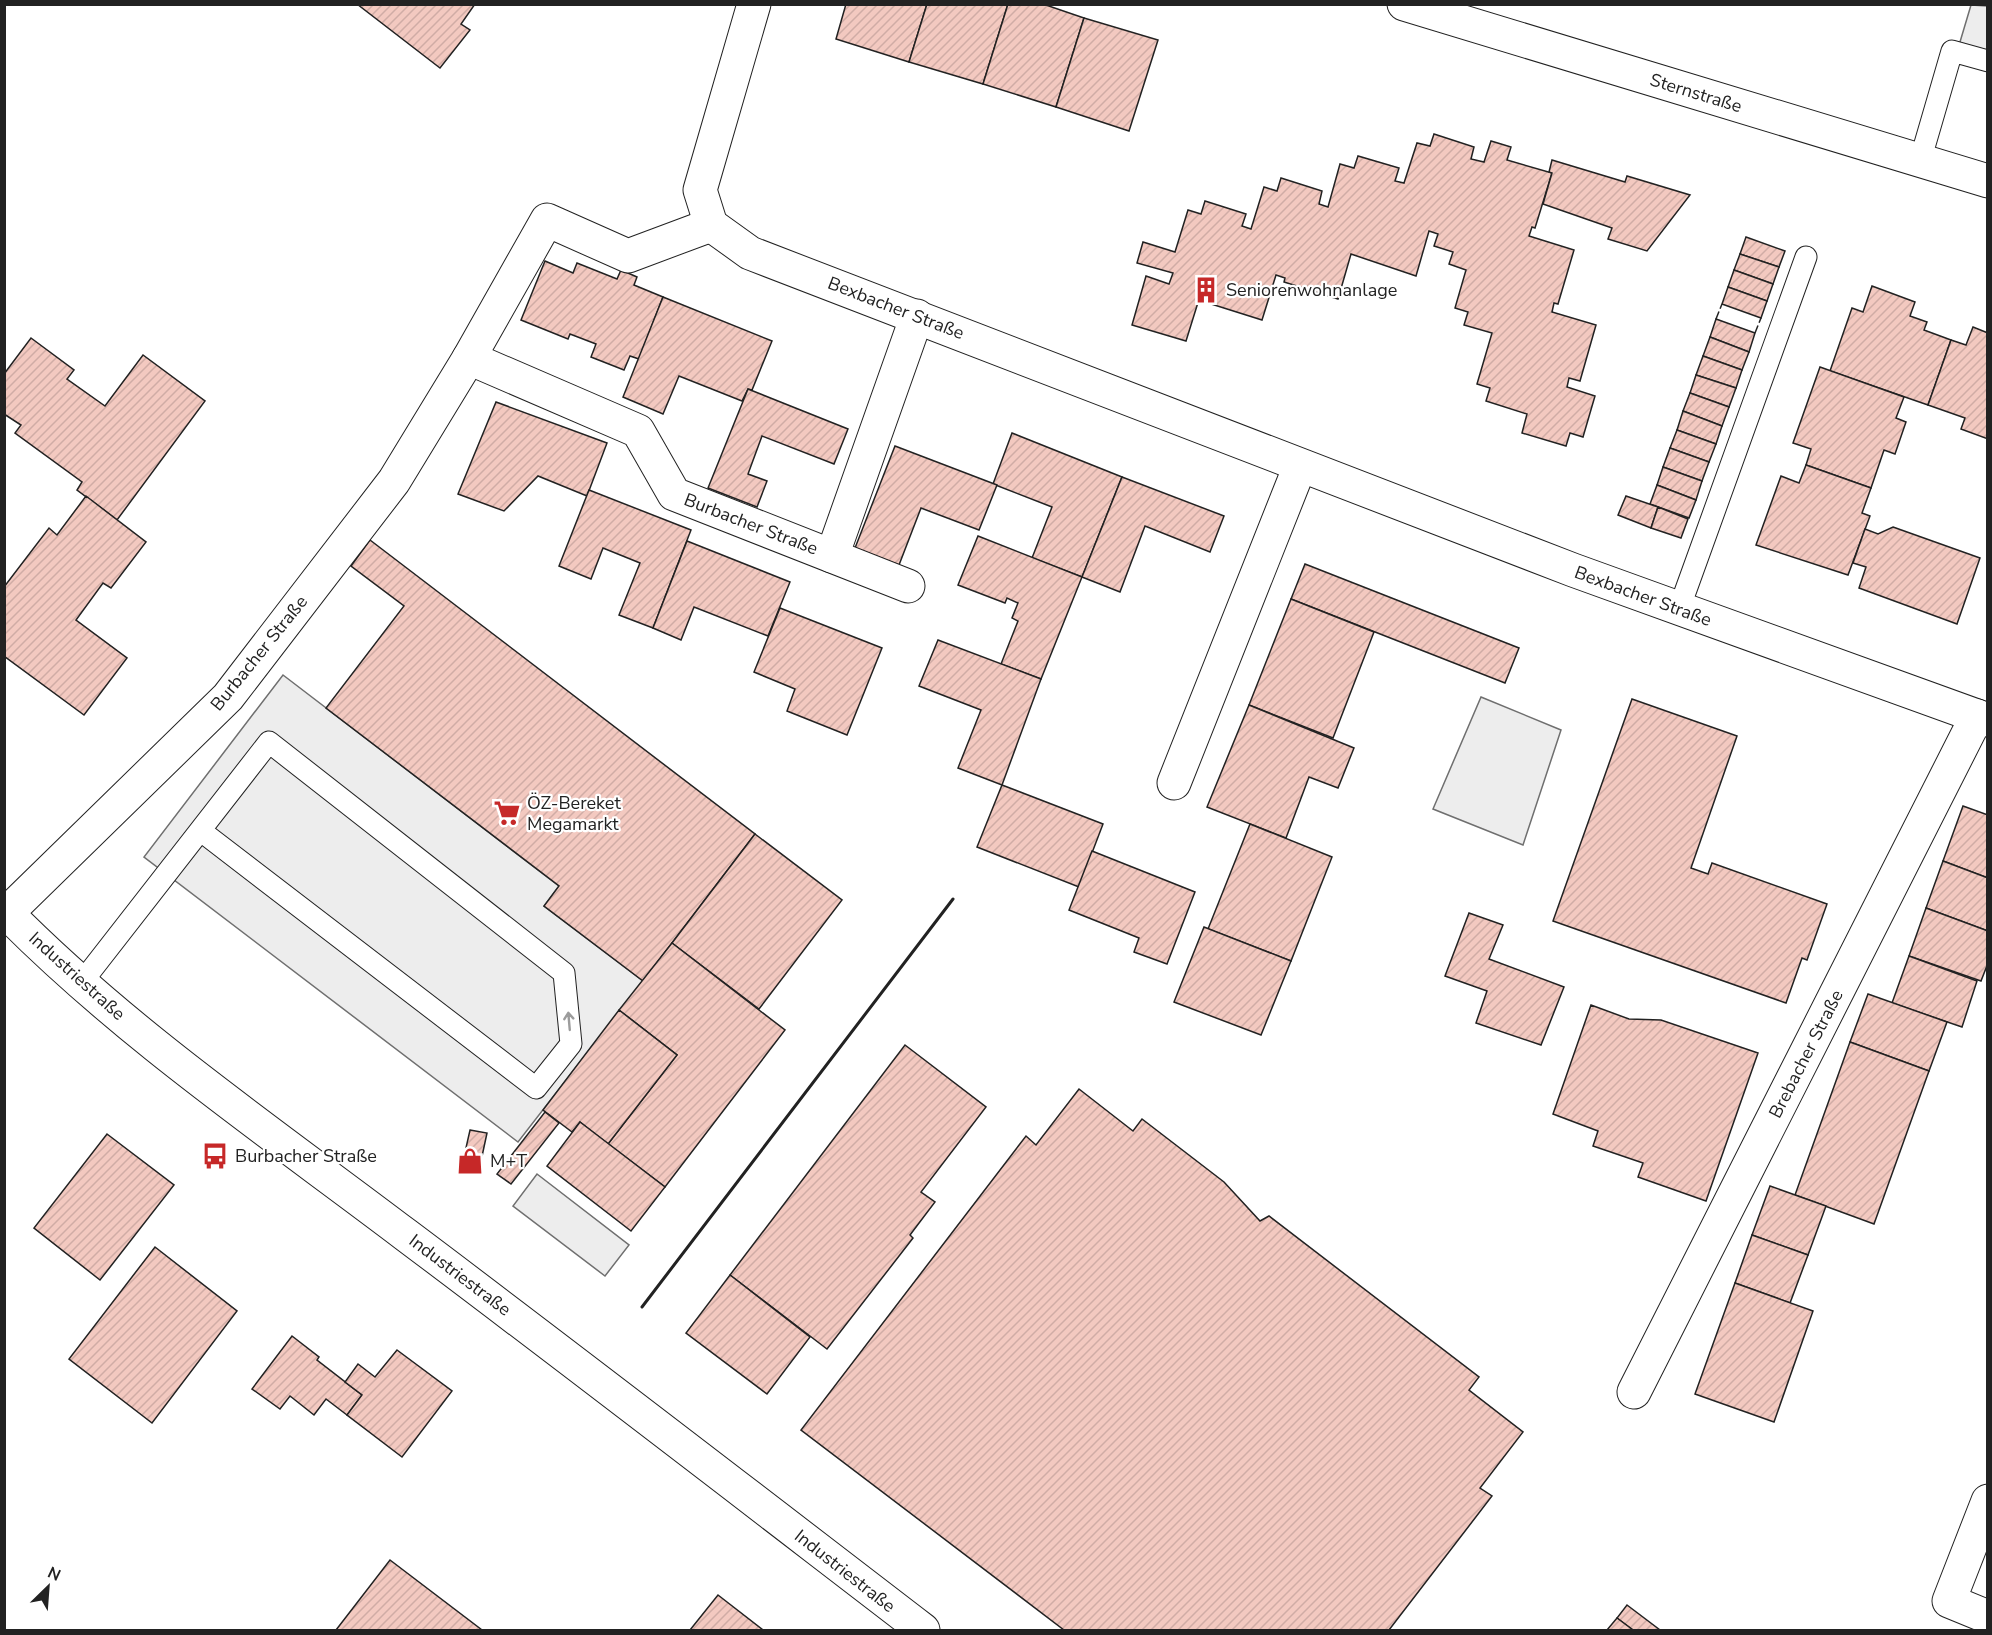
<svg xmlns="http://www.w3.org/2000/svg" width="1992" height="1635" viewBox="0 0 1992 1635" font-family="'Nunito Sans',sans-serif">
	<defs>
		<pattern id="building-hatch" width="6" height="6" patternUnits="userSpaceOnUse" patternTransform="scale(1.5)"><rect width="6" height="6" fill="#f3c9c0"/><path d="M-1 1l2-2M0 6l6-6M5 7l2-2" fill="none" stroke="#d0aca5"/></pattern>
	</defs>
	<rect width="100%" height="100%" fill="#fff"/>
	<g fill="#ededed" stroke="#6f6f6f" stroke-width="1.5">
		<polygon points="1971,5 1987,6 1987,61 1957,52"/>
		<polygon points="283,675 559,886 544,906 643,981 518,1142 144,857"/>
		<polygon points="1481,697 1561,730 1523,845 1433,809"/>
		<polygon points="537,1174 629,1245 605,1276 513,1206"/>
	</g>
	<g fill="url(#building-hatch)" stroke="#222" stroke-width="1.5">
		<polygon points="357,4 475,4 461,24 470,30 440,68"/>
		<polygon points="846,4 927,4 909,62 836,39"/>
		<polygon points="927,4 1008,4 983,84 909,62"/>
		<polygon points="1008,4 1043,4 1084,18 1056,107 983,84"/>
		<polygon points="1084,18 1158,40 1129,131 1056,107"/>
		<polygon points="1434,134 1474,147 1471,159 1484,162 1491,141 1511,147 1507,160 1552,173 1535,228 1532,227 1529,236 1574,250 1558,304 1554,303 1552,312 1596,325 1580,381 1569,378 1567,387 1595,396 1583,437 1570,433 1566,446 1522,433 1527,414 1486,401 1490,388 1477,384 1492,333 1464,325 1468,312 1455,308 1466,270 1449,264 1453,252 1434,246 1438,234 1429,231 1416,276 1351,254 1338,299 1284,282 1285,278 1276,275 1262,320 1208,303 1209,300 1200,296 1186,341 1132,325 1146,276 1169,284 1173,273 1137,263 1143,242 1175,252 1188,210 1201,214 1205,201 1246,214 1242,226 1251,229 1264,187 1277,191 1281,178 1322,191 1319,204 1328,207 1340,164 1354,168 1358,156 1399,168 1395,181 1404,183 1417,143 1430,146"/>
		<polygon points="1552,160 1625,182 1627,176 1690,195 1647,251 1608,239 1612,228 1543,204 1552,173 1549,172"/>
		<polygon points="1746,237 1785,251 1779,267 1740,254"/>
		<polygon points="1740,254 1779,267 1773,284 1734,270"/>
		<polygon points="545,261 573,273 577,263 617,279 621,270 637,277 634,285 663,297 639,359 630,356 624,370 591,357 596,344 570,334 568,339 521,320"/>
		<polygon points="1734,270 1773,284 1767,301 1728,287"/>
		<polygon points="1872,286 1915,302 1910,316 1927,322 1924,330 1951,340 1928,405 1830,371 1852,308 1863,312"/>
		<polygon points="1728,287 1767,301 1761,318 1722,304"/>
		<polygon points="663,297 772,341 752,390 748,389 742,401 679,376 663,414 623,397"/>
		<polygon points="1716,319 1755,333 1749,352 1710,337"/>
		<polygon points="1973,327 1988,333 1988,439 1961,429 1965,418 1928,405 1951,340 1966,345"/>
		<polygon points="1710,337 1749,352 1742,370 1703,356"/>
		<polygon points="31,338 74,370 67,379 105,406 143,355 205,401 117,520 77,490 82,482 15,433 21,425 4,414 4,374"/>
		<polygon points="1703,356 1742,370 1736,388 1696,375"/>
		<polygon points="1820,367 1904,397 1896,418 1906,422 1895,454 1884,450 1871,488 1806,465 1811,449 1793,443"/>
		<polygon points="1696,375 1736,388 1729,407 1690,393"/>
		<polygon points="748,389 848,429 834,464 762,436 748,474 767,481 757,507 708,488"/>
		<polygon points="1690,393 1729,407 1722,426 1683,411"/>
		<polygon points="496,402 607,443 587,496 538,476 504,511 458,494"/>
		<polygon points="1683,411 1722,426 1716,444 1677,430"/>
		<polygon points="1677,430 1716,444 1709,462 1670,448"/>
		<polygon points="1012,433 1122,477 1082,577 1032,558 1052,507 993,484"/>
		<polygon points="895,446 997,485 979,530 921,508 899,565 855,548"/>
		<polygon points="1670,448 1709,462 1702,481 1663,467"/>
		<polygon points="1806,465 1871,488 1862,513 1870,516 1848,575 1756,545 1781,476 1799,483"/>
		<polygon points="1663,467 1702,481 1696,500 1657,485"/>
		<polygon points="1122,477 1224,516 1210,552 1145,526 1120,592 1082,577"/>
		<polygon points="1657,485 1696,500 1689,518 1650,504"/>
		<polygon points="589,490 691,530 653,628 619,615 640,563 603,548 591,579 559,566"/>
		<polygon points="86,496 146,542 111,588 103,583 76,620 127,658 84,715 4,656 4,587 49,528 57,535"/>
		<polygon points="1626,496 1658,507 1651,528 1618,515"/>
		<polygon points="1658,507 1688,519 1681,538 1651,528"/>
		<polygon points="1893,527 1980,558 1957,624 1859,588 1866,567 1853,563 1865,529 1878,534"/>
		<polygon points="978,536 1082,577 1041,679 1001,664 1018,621 1012,618 1018,603 1007,598 1005,603 958,585"/>
		<polygon points="370,540 755,834 643,981 544,906 559,886 326,708 404,606 351,566"/>
		<polygon points="687,541 790,582 768,636 694,607 681,640 653,628"/>
		<polygon points="1305,564 1519,648 1505,683 1291,599"/>
		<polygon points="1291,599 1374,632 1333,738 1249,705"/>
		<polygon points="780,608 882,648 847,735 787,711 795,689 754,672"/>
		<polygon points="938,640 1041,679 1002,785 958,768 981,710 919,686"/>
		<polygon points="1632,699 1737,736 1691,868 1708,874 1712,863 1827,904 1807,960 1802,958 1786,1003 1553,921"/>
		<polygon points="1249,705 1354,748 1338,788 1309,777 1286,838 1207,807"/>
		<polygon points="1002,785 1103,824 1079,887 977,847"/>
		<polygon points="1963,806 1988,815 1988,878 1943,861"/>
		<polygon points="1250,824 1332,857 1291,961 1208,929"/>
		<polygon points="755,834 842,900 759,1009 672,943"/>
		<polygon points="1092,851 1195,892 1167,964 1134,952 1139,938 1069,910"/>
		<polygon points="1943,861 1988,878 1988,931 1926,908"/>
		<polygon points="1926,908 1988,931 1988,963 1981,981 1909,956"/>
		<polygon points="1469,913 1503,925 1489,959 1564,987 1541,1045 1476,1023 1487,991 1445,976"/>
		<polygon points="1204,927 1291,961 1261,1035 1174,1002"/>
		<polygon points="672,943 785,1030 665,1187 608,1144 677,1055 619,1010"/>
		<polygon points="1909,956 1977,981 1962,1027 1892,1003"/>
		<polygon points="1868,994 1947,1022 1929,1071 1850,1042"/>
		<polygon points="1591,1005 1629,1019 1661,1020 1758,1053 1706,1201 1638,1177 1643,1163 1593,1146 1598,1131 1553,1114"/>
		<polygon points="619,1010 677,1055 608,1144 580,1122 572,1132 543,1110"/>
		<polygon points="1850,1042 1929,1071 1874,1224 1795,1195"/>
		<polygon points="905,1045 986,1107 921,1192 935,1202 910,1235 913,1238 827,1349 730,1275"/>
		<polygon points="1079,1089 1133,1131 1142,1119 1224,1182 1260,1221 1269,1216 1479,1377 1469,1390 1523,1432 1480,1488 1492,1496 1389,1630 1064,1630 801,1430 1026,1136 1036,1145"/>
		<polygon points="545,1112 559,1123 511,1184 497,1174"/>
		<polygon points="580,1122 665,1187 631,1231 547,1166"/>
		<polygon points="470,1130 487,1133 478,1175 461,1170"/>
		<polygon points="107,1134 174,1185 100,1280 34,1228"/>
		<polygon points="1770,1186 1826,1206 1808,1255 1752,1235"/>
		<polygon points="1752,1235 1808,1255 1790,1303 1735,1283"/>
		<polygon points="155,1247 237,1311 152,1423 69,1359"/>
		<polygon points="730,1275 810,1337 767,1394 686,1333"/>
		<polygon points="1735,1283 1813,1311 1774,1422 1695,1394"/>
		<polygon points="292,1336 319,1357 317,1360 362,1395 347,1415 326,1399 314,1415 290,1396 280,1409 252,1389"/>
		<polygon points="397,1350 452,1391 402,1457 347,1415 362,1395 345,1382 358,1364 375,1377"/>
		<polygon points="390,1560 482,1630 336,1630"/>
		<polygon points="718,1595 763,1630 690,1630"/>
		<polygon points="1627,1605 1660,1630 1633,1630 1617,1618"/>
		<polygon points="1617,1618 1633,1630 1607,1630"/>
	</g>
	<g fill="none" stroke-linecap="round" stroke-linejoin="round">
		<g stroke="#222" stroke-width="23">
			<g id="lane">
				<polyline points="1920,161 1952,51 1988,61"/>
				<polyline points="1679,609 1806,257"/>
				<polyline points="82,982 269,742 564,973 571,1044 536,1088 201,831"/>
			</g>
		</g>
		<g stroke="#222" stroke-width="35">
			<g id="street">
				<polyline points="754,4 700,190 711,225 750,253 1573,570 1988,720"/>
				<polyline points="469,358 638,431 674,494 908,586"/>
				<polyline points="832,556 917,316"/>
				<polyline points="1174,783 1300,466"/>
				<polyline points="7,913 228,697 394,481 469,358 547,220 628,256 711,225"/>
				<polyline points="1634,1392 1977,716"/>
				<polyline points="1988,1501 1949,1601 1988,1617"/>
			</g>
		</g>
		<g stroke="#222" stroke-width="35">
			<g id="secondary">
				<polyline points="1404,4 1988,181"/>
				<path d="M4,910C125,1033 269,1131 406,1235C579,1365 751,1498 923,1630"/>
			</g>
		</g>
		<use href="#lane" stroke="#fff" stroke-width="21"/>
		<use href="#street" stroke="#fff" stroke-width="33"/>
		<use href="#secondary" stroke="#fff" stroke-width="33"/>
		<g stroke="#222" stroke-width="1.5" stroke-dasharray="8 3" stroke-linecap="butt">
			<polyline points="1716,319 1722,304"/>
			<polyline points="1755,333 1761,318"/>
		</g>
		<polyline stroke="#222" stroke-width="3" points="642,1307 953,899"/>
	</g>
	<defs><path id="oneway-shaft" d="M-6 0H5M1.5-3L5.5 0L1.5 3" fill="none" stroke-width="1.6" stroke-linecap="round" stroke-linejoin="round" transform="scale(1.5)"/></defs>
	<use stroke="#9c9c9c" href="#oneway-shaft" transform="translate(569 1021) rotate(-95)"/>
	<defs>
		<g id="building-bare" transform="scale(2.07)"><path d="M-4-6H4V6H1V3H-1V6H-4ZM-2.5-4.3h1.7v1.8h-1.7ZM.8-4.3h1.7v1.8H.8ZM-2.5-1h1.7V.8h-1.7ZM.8-1h1.7V.8H.8Z" fill="#c62828" stroke="#fff" stroke-width="2.5" paint-order="stroke"/></g>
		<g id="supermarket-bare" transform="scale(2.07)"><path d="M-6-5.5h2.5l.6 2H6L4.5 2H-2.5L-4.4-4H-6ZM-1.5 3.2a1.3 1.3 0 1 0 .1 0ZM3 3.2a1.3 1.3 0 1 0 .1 0Z" fill="#c62828" stroke="#fff" stroke-width="2.5" paint-order="stroke"/></g>
		<g id="bus-bare" transform="scale(2.07)"><path d="M-5-6H5V4H4V6H2V4H-2V6H-4V4H-5ZM-3.5-4V0h7V-4ZM-3.5 1.2v1.5H-2V1.2ZM2 1.2v1.5H3.5V1.2Z" fill="#c62828" stroke="#fff" stroke-width="2.5" paint-order="stroke"/></g>
		<g id="shop-bare" transform="scale(2.07)"><path d="M-5-2.5h2.3a2.7 3.5 0 0 1 5.4 0H5L5.5 6h-11ZM-1.5-2.5h3a1.5 2.3 0 0 0-3 0Z" fill="#c62828" stroke="#fff" stroke-width="2.5" paint-order="stroke"/></g>
	</defs>
	<g fill-rule="evenodd">
		<use href="#building-bare" x="1206" y="290"/>
		<use href="#supermarket-bare" x="507" y="813"/>
		<use href="#bus-bare" x="215" y="1156"/>
		<use href="#shop-bare" x="470" y="1161"/>
	</g>
	<g text-anchor="middle" stroke-width="4.5" stroke-linejoin="round" paint-order="stroke">
		<g font-size="18" fill="#222" stroke="#fff">
			<text transform="translate(1696 93) rotate(17)" y="6">Sternstraße</text>
			<text transform="translate(896 308) rotate(21)" y="6">Bexbacher Straße</text>
			<text transform="translate(751 524) rotate(21)" y="6">Burbacher Straße</text>
			<text transform="translate(1643 596) rotate(20)" y="6">Bexbacher Straße</text>
			<text transform="translate(259 653) rotate(-51)" y="6">Burbacher Straße</text>
			<text transform="translate(77 976) rotate(42)" y="6">Industriestraße</text>
			<text transform="translate(1806 1054) rotate(-63)" y="6">Brebacher Straße</text>
			<text transform="translate(460 1275) rotate(37)" y="6">Industriestraße</text>
			<text transform="translate(845 1571) rotate(38)" y="6">Industriestraße</text>
		</g>
		<g font-size="18" fill="#222" stroke="#fff" text-anchor="start">
			<text x="1226" y="296">Seniorenwohnanlage</text>
			<text x="527" y="809">ÖZ-Bereket<tspan x="527" dy="21">Megamarkt</tspan></text>
			<text x="235" y="1162">Burbacher Straße</text>
			<text x="490" y="1167">M+T</text>
		</g>
	</g>
	<rect width="1992" height="1635" fill="none" stroke="#222222" stroke-width="12"/>
	<g transform="translate(48 1587) rotate(25)" stroke="#ffffff" stroke-width="4.5" paint-order="stroke">
	<path d="M0-4.5L10 22L0 15L-10 22Z" fill="#222222"/>
	<text y="-9" font-size="16" font-weight="bold" text-anchor="middle" fill="#222222">N</text>
	</g>
</svg>
